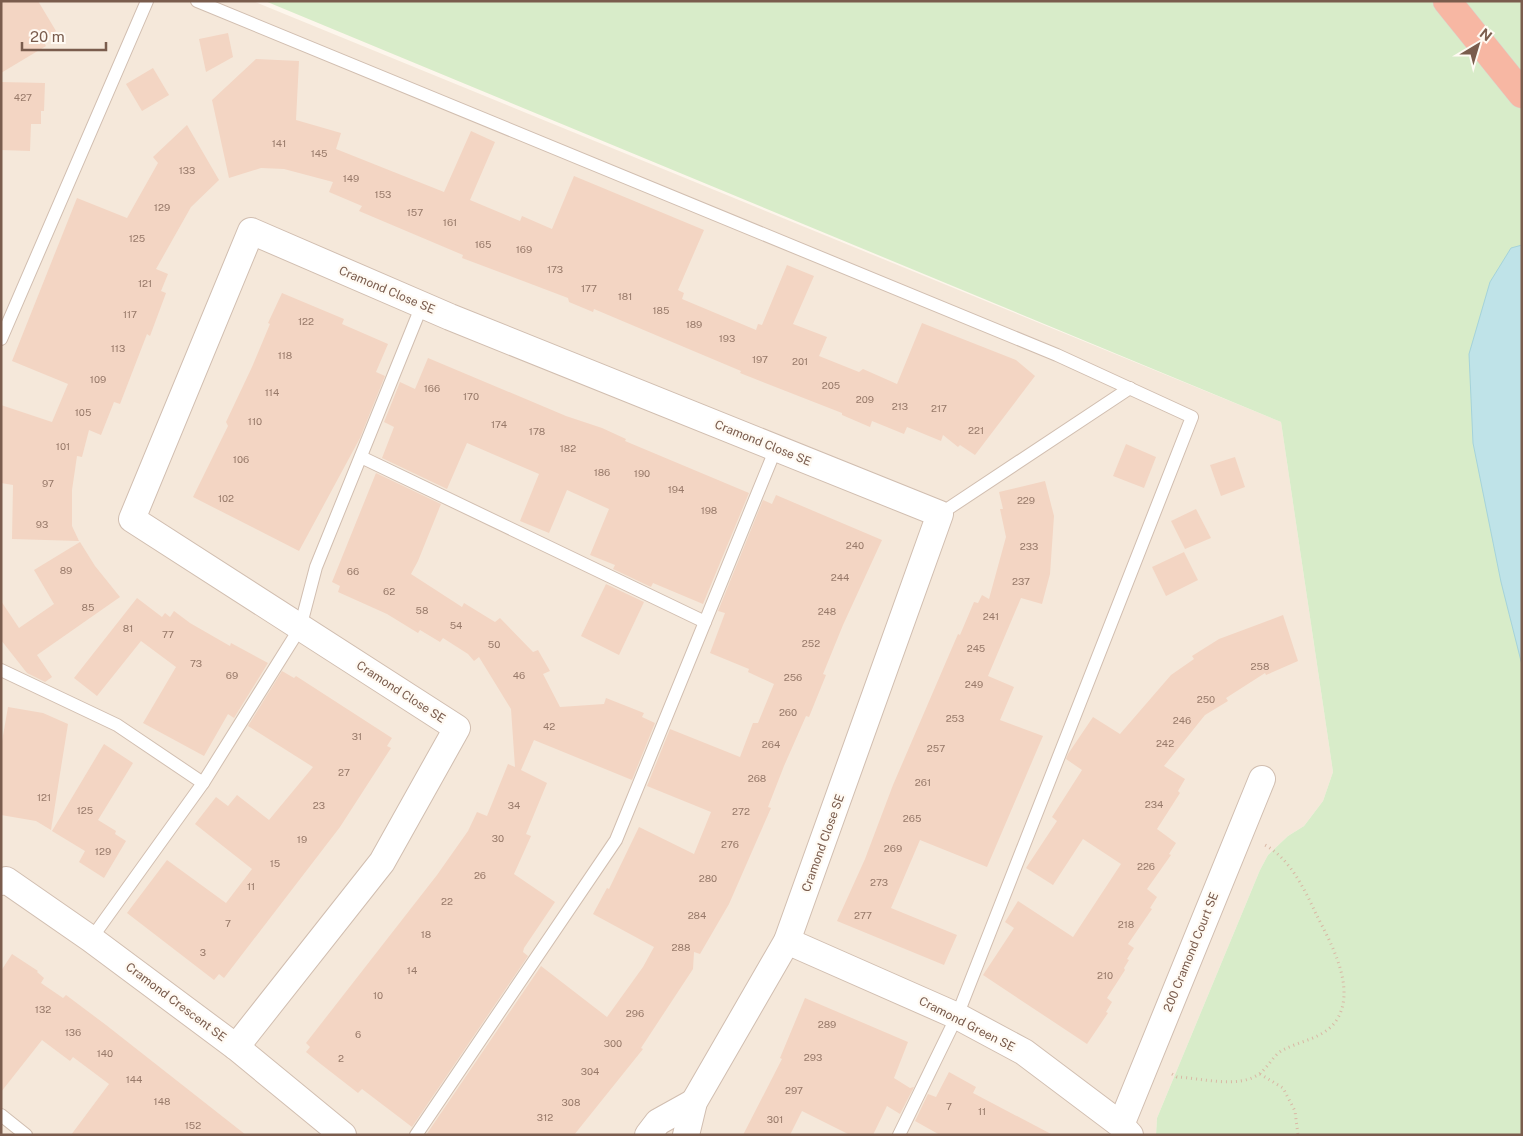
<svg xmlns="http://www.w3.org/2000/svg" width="1523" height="1136" viewBox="0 0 1523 1136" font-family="'Public Sans',sans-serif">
	<rect width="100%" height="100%" fill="#fdf6ec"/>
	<polygon fill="#f5e8da" points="1,1 253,1 1281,422 1333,772 1323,801 1304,826 1288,836 1268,855 1260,870 1157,1118 1156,1135 1,1135"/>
	<polygon fill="#d8ecc9" points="265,1 1522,1 1522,1135 1156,1135 1157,1118 1260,870 1268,855 1288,836 1304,826 1323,801 1333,772 1281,422"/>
	<polygon fill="#bfe3e8" stroke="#a5d3da" points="1522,245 1522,665 1501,582 1473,443 1469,354 1490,282 1511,248"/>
	<g fill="#f3d5c3">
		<polygon points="1,1 38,1 56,31 42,39 46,46 1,73"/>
		<polygon points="228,33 233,57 206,72 199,39"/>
		<polygon points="256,59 299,61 296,120 341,133 336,149 444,192 471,131 495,142 470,200 520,221 522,216 552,229 574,176 704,230 678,290 684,293 682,299 756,330 758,324 762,325 787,265 814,276 793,324 827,337 819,356 859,372 863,369 897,384 922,323 1016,360 1035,376 975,455 960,445 958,447 943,435 941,441 907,427 904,434 872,421 870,427 842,415 842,413 740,373 741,371 665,339 594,309 593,312 569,302 568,298 462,258 463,255 359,211 362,206 329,192 333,182 284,169 261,168 229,178 212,100"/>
		<polygon points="153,68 169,95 142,111 126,84"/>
		<polygon points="1,82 45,83 44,111 41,111 41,124 31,124 30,151 1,150"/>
		<polygon points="187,125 219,180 191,207 156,269 168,274 161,291 166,293 150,336 147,334 120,404 114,402 101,435 89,430 82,457 77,456 72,490 72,526 79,541 12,539 13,485 1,483 1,405 52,422 68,384 12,361 77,198 127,218 158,163 153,157"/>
		<polygon points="282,293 344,319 342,324 388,344 376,372 385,376 360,438 299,551 193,497 228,426 226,422 252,367 270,324 268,323"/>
		<polygon points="428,358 566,416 602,428 626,439 625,441 749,493 703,604 653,583 651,587 613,569 615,565 590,555 609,509 567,490 549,533 520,521 539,474 467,443 447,489 382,458 394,427 384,422 400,382 415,389"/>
		<polygon points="1126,444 1156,457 1144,488 1113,476"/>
		<polygon points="1235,457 1245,487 1221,496 1210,465"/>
		<polygon points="376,473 441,504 418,561 411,574 462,607 464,603 495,622 500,618 533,652 538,650 550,671 543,674 560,707 604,704 606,698 644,713 642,717 655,723 632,780 534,740 521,770 547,783 526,834 531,836 514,874 555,902 524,948 523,952 528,956 412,1127 362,1089 358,1093 322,1065 306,1052 310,1047 306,1043 437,875 468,831 477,812 487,816 508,764 515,767 511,709 479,657 474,661 468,654 443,638 440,642 420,630 418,633 387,614 338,592 340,586 332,582"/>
		<polygon points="1045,481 1054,516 1050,574 1042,604 1021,598 988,676 1014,687 1000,720 1043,736 987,867 920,840 891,908 957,935 944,965 837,921 865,859 893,785 958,634 960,635 974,602 978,603 982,595 989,599 1006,537 1000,509 1003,509 999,492"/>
		<polygon points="776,495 882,540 843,625 823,674 826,675 809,717 806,716 784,766 768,807 771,808 729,904 700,954 694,952 693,969 641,1048 643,1049 574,1135 426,1135 541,966 607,1017 643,967 654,947 593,914 607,888 609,889 639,827 694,854 711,812 647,786 670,729 740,757 753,723 758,723 774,684 748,672 749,669 710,653 725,613 718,611 763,500 772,504"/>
		<polygon points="1196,509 1211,538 1185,549 1171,521"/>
		<polygon points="80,542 95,566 120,597 37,655 52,677 45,682 27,673 1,640 1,601 19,628 54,604 34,570"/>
		<polygon points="1184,552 1198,580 1166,596 1152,567"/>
		<polygon points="606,584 644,602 619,655 581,636"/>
		<polygon points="137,598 162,617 165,613 170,617 174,611 190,623 230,646 231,643 268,663 234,718 228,714 204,756 143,723 176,667 141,641 97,696 74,678"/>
		<polygon points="1283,615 1298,661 1266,675 1265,673 1226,698 1228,701 1205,715 1164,766 1185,779 1178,791 1180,793 1157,829 1176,843 1169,854 1171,855 1147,889 1157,897 1150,908 1152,909 1128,944 1134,948 1127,959 1129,960 1124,968 1125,970 1107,998 1112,1002 1106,1012 1108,1013 1087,1044 983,975 1014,928 1005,922 1018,901 1073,937 1121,864 1083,839 1053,885 1026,868 1057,821 1052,817 1082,770 1066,759 1068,754 1093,717 1120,734 1171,675 1194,659 1192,656 1219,639"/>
		<polygon points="282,671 294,678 296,676 392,738 387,746 391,748 340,827 224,978 219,974 214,980 127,913 167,860 226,903 252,869 195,824 216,797 228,806 237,795 269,820 313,767 248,726"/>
		<polygon points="8,707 43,713 68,724 51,830 36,821 1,815 1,747"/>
		<polygon points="104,744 133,763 98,820 116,831 115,834 126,841 104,878 79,862 85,851 52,831"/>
		<polygon points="12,954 38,971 37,972 44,978 41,983 63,998 66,995 106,1025 246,1135 71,1135 109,1084 73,1057 70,1061 42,1040 1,1092 1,971"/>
		<polygon points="805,998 908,1042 894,1078 910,1088 914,1087 900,1114 887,1106 873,1135 850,1135 802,1111 790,1135 743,1135 782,1059 780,1058"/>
		<polygon points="949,1072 976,1087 973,1093 1053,1135 940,1135 915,1121 928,1094 936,1097"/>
	</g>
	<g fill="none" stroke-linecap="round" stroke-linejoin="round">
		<g stroke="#d1beb0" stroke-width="14">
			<g id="service">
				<polyline points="197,1 1057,355 1192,417 957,1016 899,1135"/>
				<polyline points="1,339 147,1"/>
				<polyline points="361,457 705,622"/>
				<polyline points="940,514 1130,388"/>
				<polyline points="1,670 117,725 203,783"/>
				<polyline points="91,939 203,783 300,628 316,567 422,305"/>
				<polyline points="1,1115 26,1135"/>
				<polyline points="416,1135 616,840 776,448"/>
			</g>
		</g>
		<g stroke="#d1beb0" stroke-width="28">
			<g id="minor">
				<polyline points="1,882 6,880 91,939 236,1047 343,1135"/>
				<polyline points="787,941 957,1016 1024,1052 1121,1125 1130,1135"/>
				<polyline points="236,1047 382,862 457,728 132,519 251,231 450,317 940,514 787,941 694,1102 686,1135"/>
				<polyline points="1121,1125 1262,779"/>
				<polyline points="648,1135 658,1122 694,1102"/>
			</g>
		</g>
		<g stroke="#dad1cd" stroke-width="29">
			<polyline id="motorway" points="1447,1 1522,94"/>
		</g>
		<g stroke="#d9b8a5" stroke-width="3" stroke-dasharray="1 4" stroke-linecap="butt">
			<path d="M1172,1074L1177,1077C1201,1078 1238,1089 1259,1074C1268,1068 1273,1055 1283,1050C1298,1042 1318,1039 1331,1027C1361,996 1332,945 1316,914C1304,888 1290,859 1265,845"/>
			<polyline points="1260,1074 1283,1088 1295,1111 1298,1135"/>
		</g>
		<use href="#service" stroke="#fff" stroke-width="12"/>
		<use href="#minor" stroke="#fff" stroke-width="26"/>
		<use href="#motorway" stroke="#f7b7a3" stroke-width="28"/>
	</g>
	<g text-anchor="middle" stroke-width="4.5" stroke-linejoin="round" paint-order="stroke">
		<g font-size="10" fill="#987a6a">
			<text x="23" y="101">427</text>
			<text x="279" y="147">141</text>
			<text x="319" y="157">145</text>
			<text x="187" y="174">133</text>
			<text x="351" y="182">149</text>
			<text x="383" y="198">153</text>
			<text x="162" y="211">129</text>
			<text x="415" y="216">157</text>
			<text x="450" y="226">161</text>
			<text x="137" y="242">125</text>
			<text x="483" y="248">165</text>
			<text x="524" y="253">169</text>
			<text x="555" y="273">173</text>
			<text x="145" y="287">121</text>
			<text x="589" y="292">177</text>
			<text x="625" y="300">181</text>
			<text x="661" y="314">185</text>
			<text x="130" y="318">117</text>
			<text x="306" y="325">122</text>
			<text x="694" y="328">189</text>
			<text x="727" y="342">193</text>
			<text x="118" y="352">113</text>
			<text x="285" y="359">118</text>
			<text x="760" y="363">197</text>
			<text x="800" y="365">201</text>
			<text x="98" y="383">109</text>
			<text x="831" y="389">205</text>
			<text x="432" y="392">166</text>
			<text x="272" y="396">114</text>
			<text x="471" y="400">170</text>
			<text x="865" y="403">209</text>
			<text x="900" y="410">213</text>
			<text x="939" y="412">217</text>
			<text x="83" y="416">105</text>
			<text x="255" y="425">110</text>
			<text x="499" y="428">174</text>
			<text x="976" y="434">221</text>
			<text x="537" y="435">178</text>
			<text x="63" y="450">101</text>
			<text x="568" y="452">182</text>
			<text x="241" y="463">106</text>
			<text x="602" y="476">186</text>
			<text x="642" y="477">190</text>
			<text x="48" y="487">97</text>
			<text x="676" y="493">194</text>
			<text x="226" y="502">102</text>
			<text x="1026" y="504">229</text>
			<text x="709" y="514">198</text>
			<text x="42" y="528">93</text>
			<text x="855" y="549">240</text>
			<text x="1029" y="550">233</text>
			<text x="66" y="574">89</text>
			<text x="353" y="575">66</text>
			<text x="840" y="581">244</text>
			<text x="1021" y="585">237</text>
			<text x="389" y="595">62</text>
			<text x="88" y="611">85</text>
			<text x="422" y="614">58</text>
			<text x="827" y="615">248</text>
			<text x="991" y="620">241</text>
			<text x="456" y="629">54</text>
			<text x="128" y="632">81</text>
			<text x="168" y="638">77</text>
			<text x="811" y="647">252</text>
			<text x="494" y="648">50</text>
			<text x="976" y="652">245</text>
			<text x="196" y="667">73</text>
			<text x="1260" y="670">258</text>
			<text x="232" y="679">69</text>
			<text x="519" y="679">46</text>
			<text x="793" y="681">256</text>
			<text x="974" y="688">249</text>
			<text x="1206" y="703">250</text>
			<text x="788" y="716">260</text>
			<text x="955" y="722">253</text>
			<text x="1182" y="724">246</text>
			<text x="549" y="730">42</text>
			<text x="357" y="740">31</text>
			<text x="1165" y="747">242</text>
			<text x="771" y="748">264</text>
			<text x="936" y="752">257</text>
			<text x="344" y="776">27</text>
			<text x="757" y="782">268</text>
			<text x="923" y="786">261</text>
			<text x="44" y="801">121</text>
			<text x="1154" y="808">234</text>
			<text x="319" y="809">23</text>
			<text x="514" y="809">34</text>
			<text x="85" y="814">125</text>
			<text x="741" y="815">272</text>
			<text x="912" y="822">265</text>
			<text x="498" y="842">30</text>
			<text x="302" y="843">19</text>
			<text x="730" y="848">276</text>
			<text x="893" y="852">269</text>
			<text x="103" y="855">129</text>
			<text x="275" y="867">15</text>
			<text x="1146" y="870">226</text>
			<text x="480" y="879">26</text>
			<text x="708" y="882">280</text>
			<text x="879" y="886">273</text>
			<text x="251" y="890">11</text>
			<text x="447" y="905">22</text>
			<text x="697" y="919">284</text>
			<text x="863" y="919">277</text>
			<text x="228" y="927">7</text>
			<text x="1126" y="928">218</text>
			<text x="426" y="938">18</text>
			<text x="681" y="951">288</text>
			<text x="203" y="956">3</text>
			<text x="412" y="974">14</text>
			<text x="1105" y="979">210</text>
			<text x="378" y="999">10</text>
			<text x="43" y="1013">132</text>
			<text x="635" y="1017">296</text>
			<text x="827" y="1028">289</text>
			<text x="73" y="1036">136</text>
			<text x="358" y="1038">6</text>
			<text x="613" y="1047">300</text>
			<text x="105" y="1057">140</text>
			<text x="813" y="1061">293</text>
			<text x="341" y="1062">2</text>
			<text x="590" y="1075">304</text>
			<text x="134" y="1083">144</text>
			<text x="794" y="1094">297</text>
			<text x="162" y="1105">148</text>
			<text x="571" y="1106">308</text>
			<text x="949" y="1110">7</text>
			<text x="982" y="1115">11</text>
			<text x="545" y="1121">312</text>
			<text x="775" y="1123">301</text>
			<text x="193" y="1129">152</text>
		</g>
		<g font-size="12" fill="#7a5c4d" stroke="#fffaf3">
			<text transform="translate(387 290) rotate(23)" y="4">Cramond Close SE</text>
			<text transform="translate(763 443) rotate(22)" y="4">Cramond Close SE</text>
			<text transform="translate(401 692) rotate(33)" y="4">Cramond Close SE</text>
			<text transform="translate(823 843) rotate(-70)" y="4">Cramond Close SE</text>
			<text transform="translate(1191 952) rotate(-68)" y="4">200 Cramond Court SE</text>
			<text transform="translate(176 1002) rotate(37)" y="4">Cramond Crescent SE</text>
			<text transform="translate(967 1024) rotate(27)" y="4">Cramond Green SE</text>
		</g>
	</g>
	<rect width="1523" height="1136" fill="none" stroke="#7a5c4d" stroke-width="5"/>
	<g transform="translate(1478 45) rotate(38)" stroke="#fffaf3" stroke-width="4" paint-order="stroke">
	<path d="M0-4L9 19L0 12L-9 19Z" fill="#7a5c4d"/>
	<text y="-8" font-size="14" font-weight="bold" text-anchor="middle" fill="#7a5c4d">N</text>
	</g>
	<path d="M22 42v8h84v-8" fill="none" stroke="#7a5c4d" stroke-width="2.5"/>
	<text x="30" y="42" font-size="15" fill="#7a5c4d" stroke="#fffaf3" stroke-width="4" paint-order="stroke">20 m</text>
</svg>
